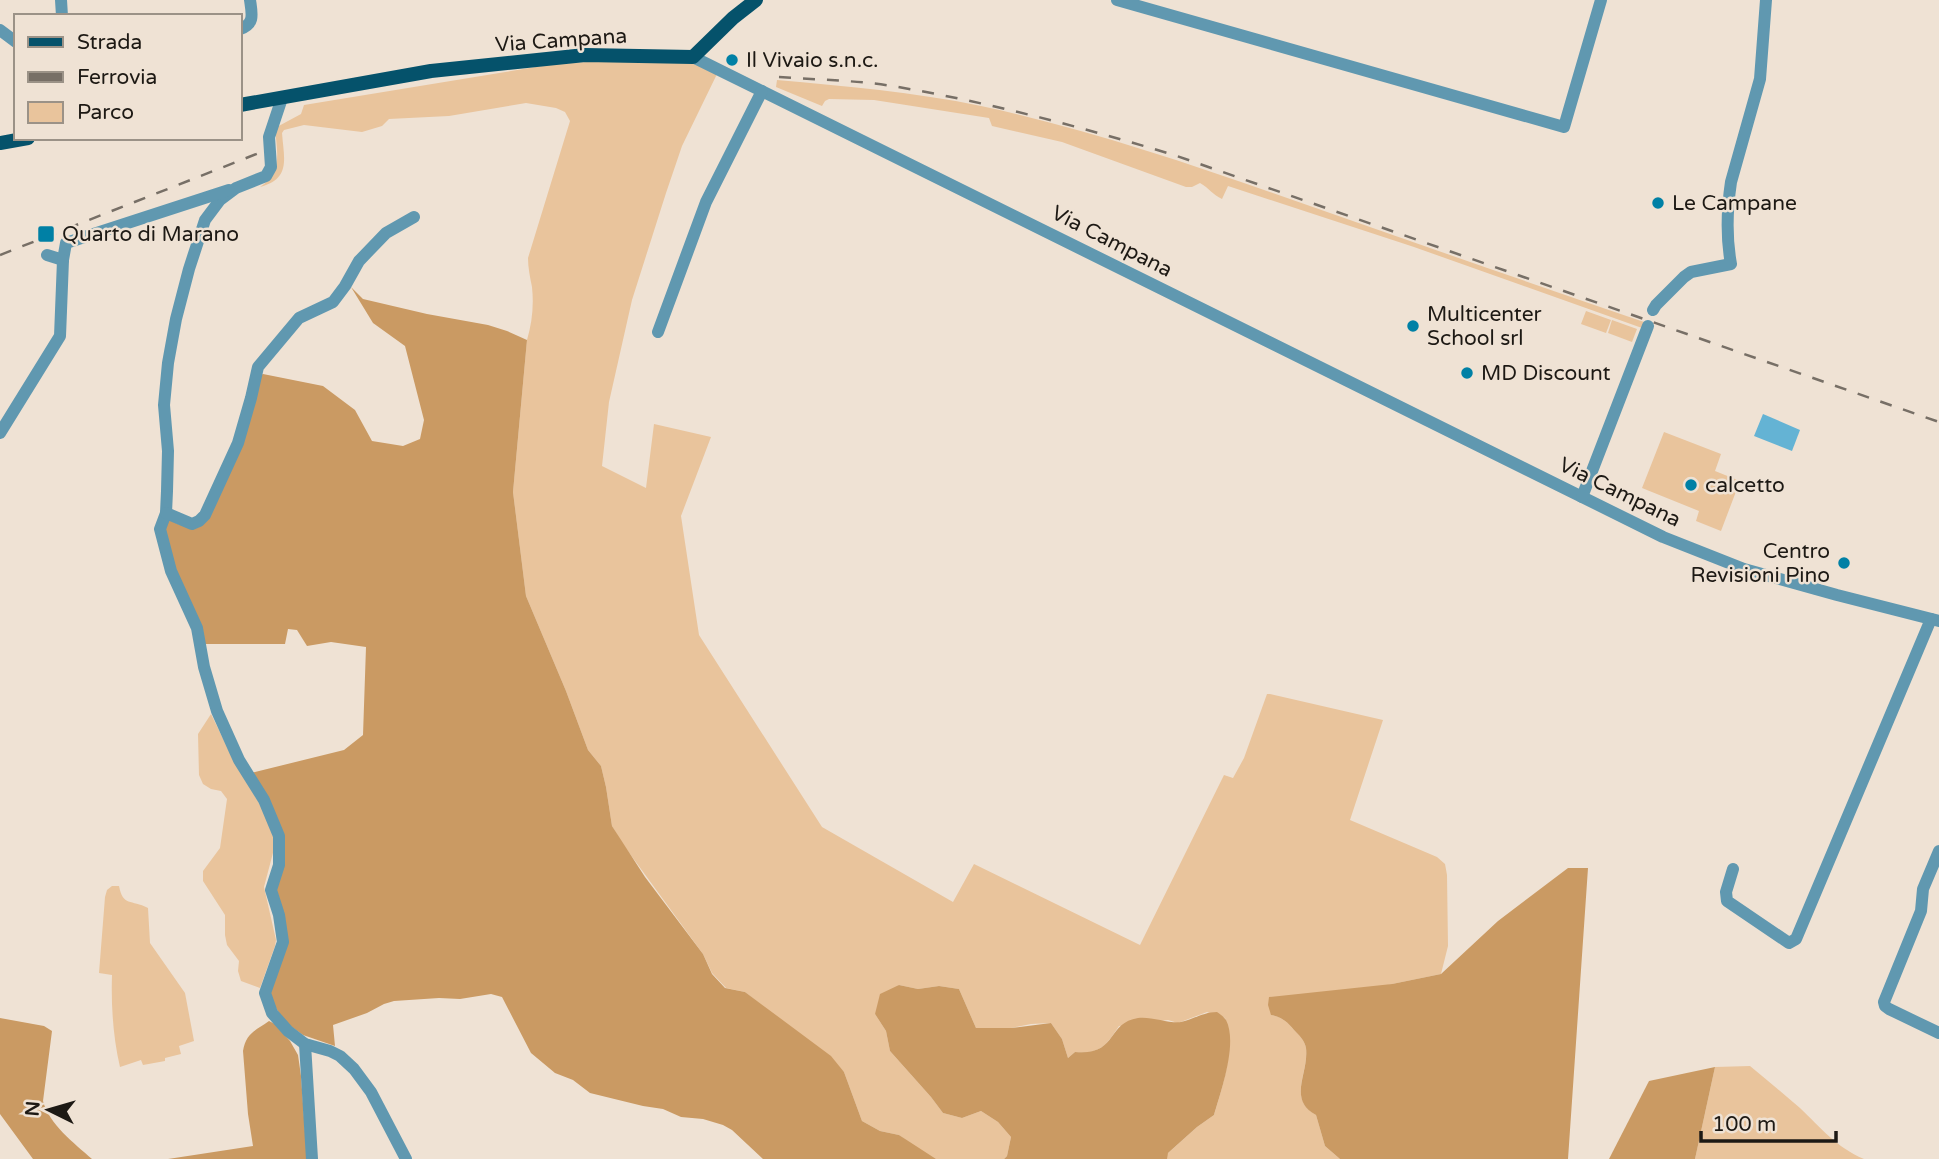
<svg xmlns="http://www.w3.org/2000/svg" width="1939" height="1159" viewBox="0 0 1939 1159" font-family="'Varela Round',sans-serif">
	<rect width="100%" height="100%" fill="#efe2d4"/>
	<g fill="#e9c49c">
		<path d="M651,58L692,61L717,74L682,146L666,193L632,300L609,402L602,466L646,488L654,424L711,437L681,516L699,635L822,827L953,902L974,864L1140,945L1224,775L1233,778L1244,758L1267,694H1270L1383,720L1350,820L1437,857L1445,864L1447,875L1448,946L1441,974L1392,984L1271,1015C1281,1017 1287,1021 1294,1030C1299,1035 1305,1041 1306,1048C1309,1073 1287,1099 1316,1115L1325,1146L1340,1159H1167V1154L1197,1127L1214,1115C1224,1081 1234,1054 1225,1018L1207,1012L1178,1023L1168,1020L1119,1026C1106,1046 1100,1054 1075,1052L1068,1058L1062,1039L1051,1023L1031,1024L1011,1028H976L959,989L939,986L918,989L899,985L875,1014L886,1031L890,1051L931,1097L943,1113L962,1118L981,1111L998,1122L1011,1137L1007,1156L1004,1159H936L931,1158L899,1135L880,1131L862,1121L844,1072L745,992L726,988L712,973L703,954L622,843L612,826L606,787L601,766L588,750L566,691L526,596L513,492L527,340C532,323 534,306 532,287C530,277 528,268 528,258L570,121L565,112L556,108L526,103L449,116L389,119L382,126L362,132L304,125L284,130L282,133C284,159 291,179 260,187C283,172 277,152 275,128L301,114L304,105L554,64Z"/>
		<path d="M777,80C845,86 914,92 981,106C1093,130 1202,168 1310,206C1421,245 1533,284 1644,322L1642,328L1414,247L1228,186L1222,199C1213,195 1209,188 1200,183L1192,187H1186L1062,142L992,126L989,118L874,100L829,99L825,101L822,106L776,87Z"/>
		<polygon points="1586,311 1611,320 1606,333 1581,324"/>
		<polygon points="1612,320 1637,329 1632,342 1608,333"/>
		<polygon points="1664,432 1721,454 1715,471 1740,481 1721,531 1696,521 1699,511 1642,488"/>
		<polygon points="211,714 231,755 263,810 274,839 274,849 264,887 276,940 275,946 260,988 241,981 238,971 239,961 227,945 225,935 225,915 203,881 203,871 220,848 227,799 221,791 211,789 203,784 199,775 198,734"/>
		<path d="M112,886H119C123,907 131,899 148,908L150,943L185,993L194,1041L179,1046L181,1054L165,1058V1061L143,1065L141,1060L120,1067C113,1037 111,1005 112,975L99,973L105,897L107,890Z"/>
		<path d="M1750,1066C1767,1080 1784,1094 1800,1108C1821,1128 1836,1147 1864,1159H1695L1715,1067Z"/>
	</g>
	<g fill="#ca9a63">
		<path d="M351,287L363,299L427,314L488,325L507,331L527,340L513,492L526,596L566,691L588,750L601,766L606,787L612,826L645,877L703,954L712,974L725,988L745,992L831,1056L844,1072L862,1121L880,1131L899,1135L936,1159H763L732,1130L723,1125L703,1119L681,1117L663,1109L643,1106L590,1093L573,1080L555,1073L531,1053L502,997L491,994L460,999L439,998L394,1001L384,1004L367,1013L333,1025L335,1046L303,1035L285,1022L274,1005L270,991L285,948L275,892L284,859L285,839L268,800L251,773L344,750L363,735L366,647L331,642L307,646L297,630L288,629L285,644H204L174,567L164,531L166,518C181,526 186,529 202,522L259,376L263,374L323,386L355,410L372,441L403,446L420,439L424,420L405,346L373,323Z"/>
		<path d="M1568,868H1588L1568,1159H1340L1325,1146L1316,1115C1287,1099 1309,1074 1306,1048C1305,1041 1299,1035 1294,1030C1287,1021 1281,1017 1271,1015L1268,1005L1269,997L1392,984L1441,974L1498,921Z"/>
		<path d="M899,985L918,989L939,986L959,989L976,1028H1011L1051,1023L1062,1039L1068,1058L1075,1052C1118,1056 1106,1023 1138,1018C1150,1016 1171,1024 1181,1022C1194,1019 1204,1012 1217,1012C1220,1014 1224,1017 1226,1020C1238,1043 1221,1091 1214,1115L1197,1127L1168,1153L1167,1159H1004L1007,1156L1011,1137L998,1122L981,1111L962,1118L943,1113L931,1097L890,1051L886,1031L875,1014L880,994Z"/>
		<path d="M0,1018L44,1026L52,1031L43,1101C49,1124 74,1143 92,1159H33L0,1114Z"/>
		<path d="M269,1021L275,1024L290,1041L298,1055L301,1076L307,1159H168L253,1146L248,1114L243,1051C246,1033 255,1031 269,1021Z"/>
		<polygon points="1715,1067 1695,1159 1609,1159 1649,1081"/>
	</g>
	<polygon fill="#64b3d4" points="1763,414 1800,430 1792,451 1754,436"/>
	<g fill="none" stroke-linecap="round" stroke-linejoin="round">
		<g stroke="#6098b0" stroke-width="12">
			<polyline points="61,0 62,16"/>
			<polyline points="1117,0 1564,127 1601,0"/>
			<path d="M240,29C255,24 252,14 250,0"/>
			<polyline points="0,30 16,42"/>
			<polyline points="693,57 1663,537 1744,569 1837,595 1939,621"/>
			<polyline points="282,98 269,137 271,167 266,176 236,188 220,200 205,220 189,269 176,319 168,363 164,405 168,451 167,491 166,513 160,529 171,571 197,628 204,667 217,711 239,760 264,800 279,836 279,865 271,890 279,915 283,942 265,993 272,1013 288,1031 305,1044 330,1051 340,1056 354,1069 371,1092 406,1159"/>
			<polyline points="47,255 63,260 66,243 229,190"/>
			<path d="M1653,310L1656,305L1684,277L1691,272L1731,264C1726,237 1727,209 1731,182L1760,79L1766,0"/>
			<polyline points="658,332 706,202 762,91"/>
			<polyline points="0,433 60,336 63,260"/>
			<polyline points="1582,497 1648,326"/>
			<polyline points="166,513 192,524 199,521 205,515 238,443 251,398 258,367 299,318 333,302 345,286 359,261 386,233 414,217"/>
			<polyline points="1939,851 1923,889 1921,911 1884,1002 1885,1006 1889,1009 1939,1033"/>
			<polyline points="1733,869 1726,892 1727,901 1789,943 1796,939 1931,619"/>
			<polyline points="305,1044 312,1159"/>
		</g>
		<g stroke="#05526b" stroke-width="14">
			<polyline points="240,105 431,71 585,55 693,57 733,18 756,0"/>
			<polyline points="0,143 28,138"/>
		</g>
		<g stroke="#776f66" stroke-width="2.5" stroke-dasharray="12 12" stroke-linecap="butt">
			<path d="M779,77C817,80 855,80 892,86C988,102 1081,127 1174,155L1939,422"/>
			<polyline points="0,255 259,153"/>
		</g>
	</g>
	<g fill="#0080a5" stroke="#efe2d4" stroke-width="2.5">
		<circle cx="732" cy="60" r="7"/>
		<circle cx="1658" cy="203" r="7"/>
		<rect x="37" y="225" width="18" height="18" rx="3.5"/>
		<circle cx="1413" cy="326" r="7"/>
		<circle cx="1467" cy="373" r="7"/>
		<circle cx="1691" cy="485" r="7"/>
		<circle cx="1844" cy="563" r="7"/>
	</g>
	<g text-anchor="middle" stroke-width="5" stroke-linejoin="round" paint-order="stroke">
		<g font-size="21" fill="#1d1914" stroke="#efe2d4">
			<text transform="translate(561 40) rotate(-4)" y="7">Via Campana</text>
			<text transform="translate(1112 241) rotate(27)" y="7">Via Campana</text>
			<text transform="translate(1620 492) rotate(26)" y="7">Via Campana</text>
		</g>
		<g font-size="21" fill="#1d1914" stroke="#efe2d4" text-anchor="start">
			<text x="746" y="67">Il Vivaio s.n.c.</text>
			<text x="1672" y="210">Le Campane</text>
			<text x="62" y="241">Quarto di Marano</text>
			<text x="1427" y="321">Multicenter<tspan x="1427" dy="24">School srl</tspan></text>
			<text x="1481" y="380">MD Discount</text>
			<text x="1705" y="492">calcetto</text>
			<text x="1830" y="558" text-anchor="end">Centro<tspan x="1830" dy="24">Revisioni Pino</tspan></text>
		</g>
	</g>
	<rect x="14" y="14" width="228" height="126" fill="#efe2d4" stroke="#9b9287" stroke-width="2"/>
	<rect x="28" y="37" width="35" height="10" fill="#05526b" stroke="#9b9287" stroke-width="2"/>
	<text x="77" y="49" font-size="21" fill="#1d1914">Strada</text>
	<rect x="28" y="72" width="35" height="10" fill="#776f66" stroke="#9b9287" stroke-width="2"/>
	<text x="77" y="84" font-size="21" fill="#1d1914">Ferrovia</text>
	<rect x="28" y="102" width="35" height="21" fill="#e9c49c" stroke="#9b9287" stroke-width="2"/>
	<text x="77" y="119" font-size="21" fill="#1d1914">Parco</text>
	<g transform="translate(49 1110) rotate(275)" stroke="#efe2d4" stroke-width="5" paint-order="stroke">
	<path d="M0-5L12 26L0 18L-12 26Z" fill="#1d1914"/>
	<text y="-10" font-size="19" font-weight="bold" text-anchor="middle" fill="#1d1914">N</text>
	</g>
	<path d="M1701 1131v10h135v-10" fill="none" stroke="#1d1914" stroke-width="3.5"/>
	<text x="1712" y="1131" font-size="21" fill="#1d1914" stroke="#efe2d4" stroke-width="5" paint-order="stroke">100 m</text>
</svg>
